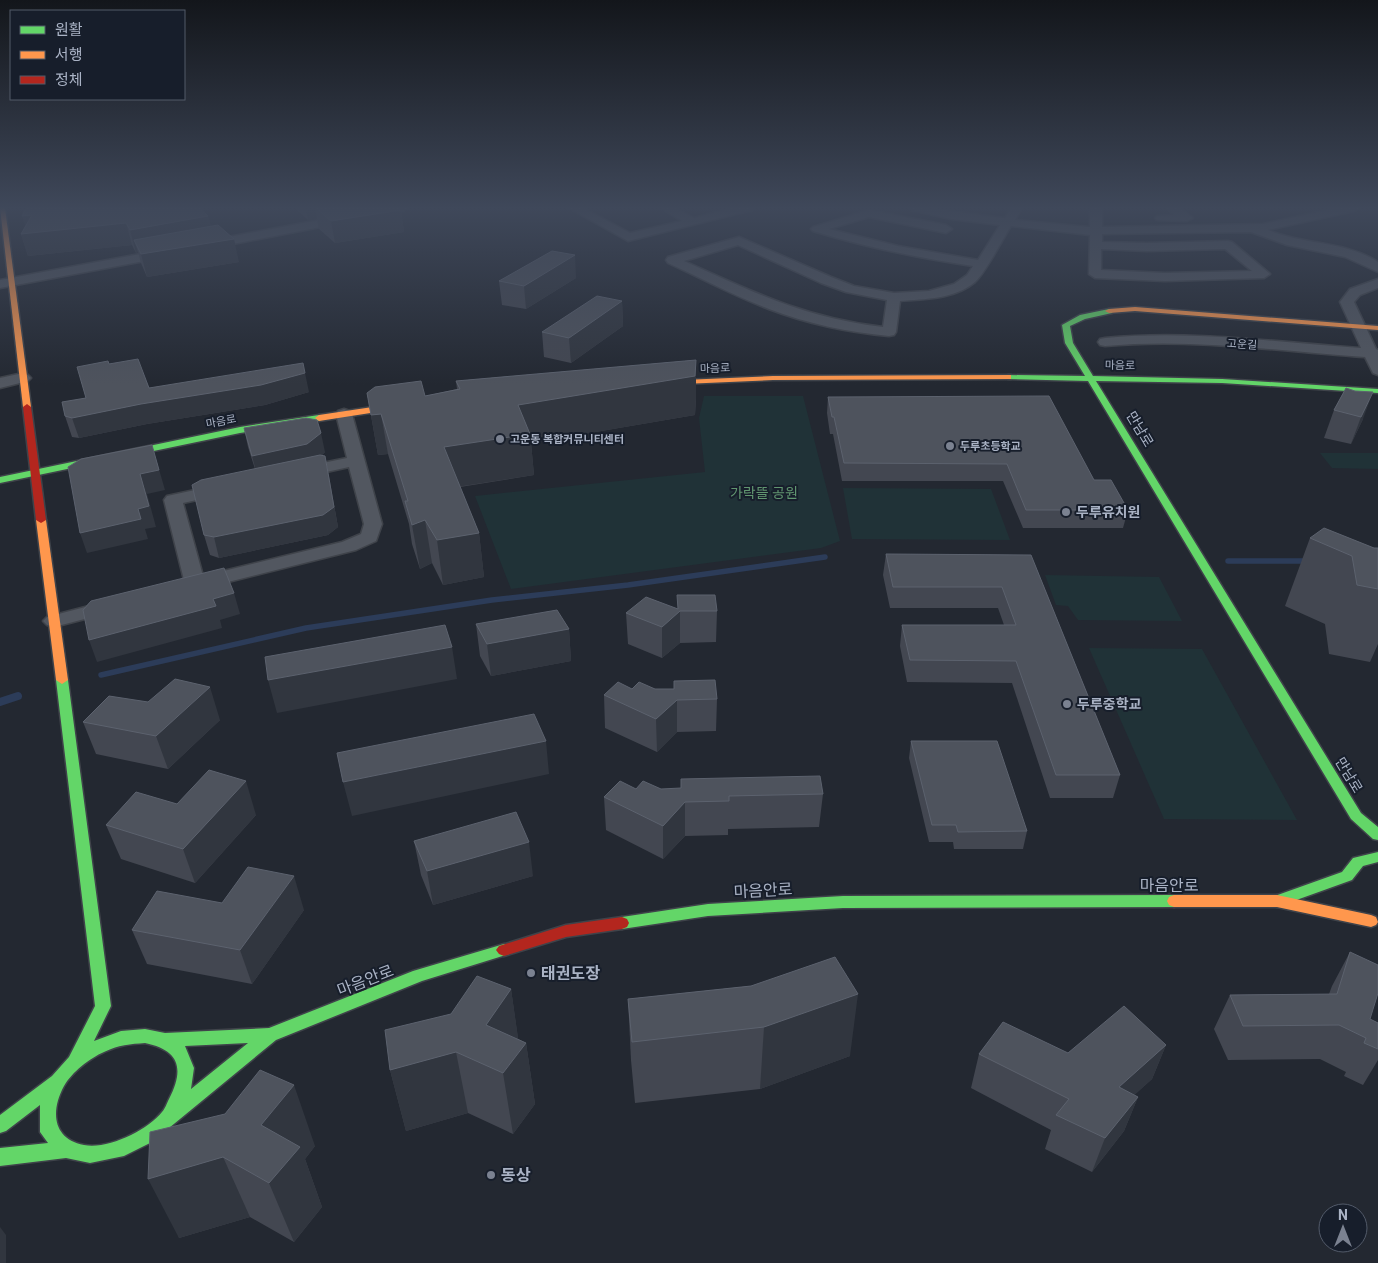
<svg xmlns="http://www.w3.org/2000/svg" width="1378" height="1263" viewBox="0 0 1378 1263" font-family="Roboto,'Noto Sans KR',sans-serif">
	<rect width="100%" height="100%" fill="#232831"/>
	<g fill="#203237">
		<polygon points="704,396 803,396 840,541 821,548 511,589 475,496 705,472 699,418"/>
		<polygon points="1320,453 1378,453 1378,469 1332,468"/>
		<polygon points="843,488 991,489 1010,540 852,539"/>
		<polygon points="1045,575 1159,577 1182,621 1078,620 1068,606 1056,605"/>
		<polygon points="1089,648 1202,649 1297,820 1164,819"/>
	</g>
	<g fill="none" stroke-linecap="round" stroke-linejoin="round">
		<g stroke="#2c3c59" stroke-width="5.5">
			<polyline points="1228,561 1310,561"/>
			<polyline points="101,675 306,628 492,600 628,585 825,557"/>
		</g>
		<polyline stroke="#2c3c59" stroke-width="8" points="0,702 18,696"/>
		<g stroke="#3f434a" stroke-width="3">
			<g id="street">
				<polygon points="383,208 408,208 403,211 207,249 201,245 207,241"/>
				<polygon points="569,208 583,208 630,233 682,221 661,208 675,208 694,218 732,208 753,208 752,210 628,241"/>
				<path d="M911,208C942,208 973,215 1005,218L1011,208H1022L1015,220L1088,227H1090V208H1102V227L1263,224L1337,208H1359L1354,211L1268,230C1303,245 1346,241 1378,262V272L1345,257L1287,245L1251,232L1102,234V242L1147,243L1228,241L1232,242L1270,274L1264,278L1165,281L1095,278L1089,274L1090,235L1011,226C1002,240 986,272 975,282C955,299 925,299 900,301L896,332L894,335L889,336C848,332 808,324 769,309C734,296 701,278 668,263L666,260L668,257L739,237L831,277L854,286L894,293L929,291L954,284L967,275L973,266C919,258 865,247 813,231L811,229L813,227L869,210L946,225L952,229L946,233L869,217L829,229L898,246L978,260L1000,225L951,219L912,210ZM738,245L821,283L846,292L887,300L883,327C805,318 753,292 684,261ZM1101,249L1147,251L1225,249L1252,271L1165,273L1101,270Z"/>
				<polygon points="1167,208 1180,208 1193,218 1187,221 1157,220 1155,218 1157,216 1174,215"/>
				<polygon points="167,249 173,253 171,256 0,288 0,280"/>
				<path d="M1378,279V288L1360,295L1354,302L1376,349L1378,350V375L1373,373L1365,357C1279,351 1191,338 1105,346L1100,345L1098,342L1100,339L1105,338C1190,330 1276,342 1361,348L1340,302L1350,289Z"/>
				<polygon points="23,373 28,375 31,378 28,381 0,388 0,378"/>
				<polygon points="344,409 350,411 352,414 382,524 376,541 356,550 200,589 188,588 185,584 164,500 167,496 223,484 229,485 232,489 229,493 183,503 203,576 342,542 361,534 364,524 349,467 299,478 293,477 290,473 293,469 347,458 336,414 338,411"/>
				<polygon points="112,600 119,602 122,606 119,610 54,627 47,625 43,621 47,617"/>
			</g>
		</g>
		<g stroke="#3f434a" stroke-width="3">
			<g id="fast">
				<polygon points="1109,309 1113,311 1112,313 1085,319 1070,326 1073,343 1093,376 1222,379 1378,389 1378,393 1222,383 1096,381 1361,813 1378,827 1378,840 1373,839 1351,819 1088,381 1008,379 1004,377 1008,375 1085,376 1065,343 1062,325 1080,315"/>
				<polygon points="319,415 323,418 322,420 240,433 0,483 0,477 240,427"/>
				<path d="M62,676L68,680L111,1006L94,1041L121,1031L145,1029L165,1033L269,1028L413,971L504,944L509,946L512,950L509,954L422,981L276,1040L152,1142L124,1156L90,1163L66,1158L0,1166V1148L48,1143L40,1132V1105L6,1131L0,1133V1115L52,1076L69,1057L95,1006L56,680ZM145,1043C179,1050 185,1068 169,1099C167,1103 165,1109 162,1112C148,1130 107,1150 84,1145C53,1139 50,1112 64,1086C72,1072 90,1058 104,1052C118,1045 131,1044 145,1043ZM248,1043L191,1089L194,1068L185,1046Z"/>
				<polygon points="1378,852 1378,862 1363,866 1352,880 1277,907 1272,905 1270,901 1272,897 1342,872 1353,858"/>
				<polygon points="1174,895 1179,897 1181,901 1179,905 1174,907 843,908 708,916 622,929 617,927 615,923 617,919 622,917 708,904 843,896"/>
			</g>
		</g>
		<g stroke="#3f434a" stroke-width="3">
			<g id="slow">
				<polygon points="0,208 5,208 31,407 27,410 23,407"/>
				<polygon points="1135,307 1378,326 1378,330 1135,311 1109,313 1105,311 1109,309"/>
				<polygon points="1008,375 1011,375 1011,379 773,380 660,385 656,383 660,381 773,376"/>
				<polygon points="406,402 410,405 409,407 319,421 315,418 319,415"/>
				<polygon points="41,517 46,520 68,680 62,684 56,680 36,520"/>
				<polygon points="1174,895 1277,895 1371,915 1376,917 1378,922 1376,925 1371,927 1277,907 1174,907 1169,905 1167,901 1169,897"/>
			</g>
		</g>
		<g stroke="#3f434a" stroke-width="3">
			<g id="jam">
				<polygon points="27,404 31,407 46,520 41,523 36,520 23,407"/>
				<polygon points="622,917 627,919 629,923 627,927 622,929 566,937 504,956 499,954 496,950 499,946 566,925"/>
			</g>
		</g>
		<use href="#street" fill="#525760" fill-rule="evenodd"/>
		<use href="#fast" fill="#63d668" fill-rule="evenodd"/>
		<use href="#slow" fill="#ff974d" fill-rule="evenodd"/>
		<use href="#jam" fill="#b3261e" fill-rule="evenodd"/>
	</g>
	<g fill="#434751">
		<polygon points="295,208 399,208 401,210 404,232 335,243 319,229 317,219 308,220"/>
		<polygon points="208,216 211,227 239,262 147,277 141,263 138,252 136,253 132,245 28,256 21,234"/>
		<polygon points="576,278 526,309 502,305 499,281"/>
		<polygon points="622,301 623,326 571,363 544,357 542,332"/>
		<polygon points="696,360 696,398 695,415 531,443 534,475 460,487 479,533 484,577 443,585 432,563 420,569 412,544 409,524 388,454 378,455 367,393 425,396 457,389 456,381"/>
		<polygon points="109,364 149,388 309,392 265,405 147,424 79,438 72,437 65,416 86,398"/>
		<polygon points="1346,388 1363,419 1351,444 1324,438 1334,410"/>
		<polygon points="828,397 1094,480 1128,510 1123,528 1023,528 1003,481 842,481 833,434 830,434 827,413"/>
		<polygon points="244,428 325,452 322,455 329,476 338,527 328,535 219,558 210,555 204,535 255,469 248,447"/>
		<polygon points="1310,538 1374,548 1378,548 1378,644 1370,662 1329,654 1325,624 1285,606"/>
		<polygon points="886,554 1031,555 1120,775 1113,798 1050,798 1012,683 907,682 900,646 902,625 1004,625 998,608 890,608 883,575"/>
		<polygon points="678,609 717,611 716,642 680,643 662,658 628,644 626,613"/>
		<polygon points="476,624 569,629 571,661 491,676 480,656"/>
		<polygon points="632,689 655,689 717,699 716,731 677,732 657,752 605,728 604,695"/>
		<polygon points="220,720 168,769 96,754 83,722"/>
		<polygon points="911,741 1027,831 1023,849 954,849 953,842 929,842 909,758"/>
		<polygon points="636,789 823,794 819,827 728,829 728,835 685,836 663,859 606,830 604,797"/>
		<polygon points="177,804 256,815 195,883 121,859 106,825"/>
		<polygon points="414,841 533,876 433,905 421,875"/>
		<polygon points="304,910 252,984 147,964 132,930"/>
		<polygon points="1350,952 1370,1019 1378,1023 1378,1060 1363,1085 1344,1076 1346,1072 1320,1059 1228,1060 1214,1029 1230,995 1329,994 1332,986"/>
		<polygon points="751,986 850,1056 760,1089 635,1103 631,1060 628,999"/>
		<polygon points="511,989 518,1039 526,1043 535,1104 513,1134 468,1113 406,1131 390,1070 451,1014"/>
		<polygon points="1166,1045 1152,1079 1134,1095 1138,1097 1124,1131 1092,1172 1045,1149 1051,1130 971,1088 979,1054 1068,1053"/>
		<polygon points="150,1132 315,1146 305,1159 322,1207 294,1242 250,1217 179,1238"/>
	</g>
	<g fill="#31363f">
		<polygon points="306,208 315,208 317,219 308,220"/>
		<polygon points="401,210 404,232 335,243 331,221"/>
		<polygon points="32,215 126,223 132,245 28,256 21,234 28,233 22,216"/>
		<polygon points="208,216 214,238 134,240 138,252 136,253 130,230"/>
		<polygon points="234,239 239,262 147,277 141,254"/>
		<polygon points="575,255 576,278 526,309 524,286"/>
		<polygon points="622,301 623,326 571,363 569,338"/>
		<polygon points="696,360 696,398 695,415 531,443 534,475 450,488 444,447 518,405"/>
		<polygon points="305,373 309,392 265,405 147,424 79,438 72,418 141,404"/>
		<polygon points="1373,392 1363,419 1351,444 1361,417"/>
		<polygon points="381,414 388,454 378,455 371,415"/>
		<polygon points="321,433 325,452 311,464 257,475 252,456"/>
		<polygon points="152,445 165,490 147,494 156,527 145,529 148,539 87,553 80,533 138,509 140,474"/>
		<polygon points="325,456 338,527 328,535 219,558 214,537"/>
		<polygon points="425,520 432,563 420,569 412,525"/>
		<polygon points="479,533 484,577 443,585 437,540"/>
		<polygon points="234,593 240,614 220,620 222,628 97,662 89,640 213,599"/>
		<polygon points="680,611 680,643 662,658 662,627"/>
		<polygon points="569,629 571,661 491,676 487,644"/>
		<polygon points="452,647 457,679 277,713 268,680"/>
		<polygon points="210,687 220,720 168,769 156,736"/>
		<polygon points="677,700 677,732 657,752 656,719"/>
		<polygon points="546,741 549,774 352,816 343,782"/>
		<polygon points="246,781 256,815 195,883 183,849"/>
		<polygon points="685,802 685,836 663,859 663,826"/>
		<polygon points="529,842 533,876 433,905 427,871"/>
		<polygon points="294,876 304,910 252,984 240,950"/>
		<polygon points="511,989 520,1051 526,1043 535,1104 513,1134 503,1073 486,1025"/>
		<polygon points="858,994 850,1056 760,1089 764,1027"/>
		<polygon points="1166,1045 1152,1079 1106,1121 1119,1087"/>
		<polygon points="456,1052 468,1113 406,1131 390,1070"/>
		<polygon points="294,1085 315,1146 305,1159 322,1207 294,1242 269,1183 261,1125"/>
		<polygon points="1138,1097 1124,1131 1092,1172 1105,1138"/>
		<polygon points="223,1157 250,1217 179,1238 148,1179"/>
		<polygon points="0,1227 6,1235 6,1263 0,1263"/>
	</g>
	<g fill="#4e535d" stroke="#5c626e">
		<polygon points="26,208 200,208 208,216 130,230 126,223 21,234 32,215 22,216"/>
		<polygon points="316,208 399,208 401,210 331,221"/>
		<polygon points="218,225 234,239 141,254 134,240"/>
		<polygon points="552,251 575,255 524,286 499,281"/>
		<polygon points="597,296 622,301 569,338 542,332"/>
		<polygon points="138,359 149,388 303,363 305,373 261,385 141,404 72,418 65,416 62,402 86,398 77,367 108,361 109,364"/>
		<polygon points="696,360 695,376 518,405 530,434 444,447 479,533 437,540 425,520 412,525 405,501 408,501 381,414 371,415 367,393 375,387 421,381 425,396 460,389 456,381"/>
		<polygon points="1346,388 1355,391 1373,392 1361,417 1334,410"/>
		<polygon points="1049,396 1094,480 1111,480 1128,510 1026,510 1007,464 844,463 834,417 832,417 828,397"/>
		<polygon points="306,418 317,420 321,433 307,444 252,456 244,428"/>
		<polygon points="152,445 159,470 140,474 149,506 138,509 141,519 80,533 68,467 81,459"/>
		<polygon points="320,455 325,456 334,507 323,515 214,537 204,535 192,485 201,480"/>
		<polygon points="1324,528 1374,548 1378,548 1378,589 1357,585 1352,556 1310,538"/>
		<polygon points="886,554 1031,555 1120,775 1056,775 1016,661 910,660 902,625 1016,625 1002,587 893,587"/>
		<polygon points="224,568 234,593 213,599 216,606 89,640 83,610 91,601"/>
		<polygon points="677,595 715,595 717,611 680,611 662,627 626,613 646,597 678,609"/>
		<polygon points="557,610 569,629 487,644 476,624"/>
		<polygon points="445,625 452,647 268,680 265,657"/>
		<polygon points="175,679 210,687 156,736 83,722 109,696 148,702"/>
		<polygon points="715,680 717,699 677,700 656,719 604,695 618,682 632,689 639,682 655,689 674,689 674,681"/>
		<polygon points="534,714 546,741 343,782 337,753"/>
		<polygon points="911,741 997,741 1027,831 958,832 956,825 932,825"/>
		<polygon points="209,770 246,781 183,849 106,825 136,792 177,804"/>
		<polygon points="820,776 823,794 729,796 729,801 685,802 663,826 604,797 620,781 636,789 643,781 661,789 681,788 681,779"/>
		<polygon points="516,812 529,842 427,871 414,841"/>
		<polygon points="248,867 294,876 240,950 132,930 157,891 222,903"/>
		<polygon points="1350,952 1378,965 1378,993 1370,1019 1378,1023 1378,1049 1364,1043 1366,1038 1339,1025 1243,1026 1230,995 1337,994"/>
		<polygon points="835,957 858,994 764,1027 632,1042 628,999 751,986"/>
		<polygon points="477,976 511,989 486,1025 526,1043 503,1073 456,1052 390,1070 385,1030 451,1014"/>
		<polygon points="1124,1006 1166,1045 1119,1087 1138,1097 1105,1138 1056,1115 1069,1099 979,1054 1003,1022 1068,1053"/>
		<polygon points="260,1070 294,1085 261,1125 300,1147 269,1183 223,1157 148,1179 150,1132 225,1114"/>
	</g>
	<linearGradient id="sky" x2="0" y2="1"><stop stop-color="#13161b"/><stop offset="0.54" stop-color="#3f485a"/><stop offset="1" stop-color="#3f485a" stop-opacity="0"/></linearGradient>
	<rect width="1378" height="385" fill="url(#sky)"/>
	<g fill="#7b8291" stroke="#171e2b" stroke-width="2">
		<circle cx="500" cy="439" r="5"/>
		<circle cx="950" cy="446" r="5"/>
		<circle cx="1066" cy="512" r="5"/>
		<circle cx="1067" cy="704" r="5"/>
		<circle cx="531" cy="973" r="5"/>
		<circle cx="491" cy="1175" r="5"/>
	</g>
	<g text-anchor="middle" stroke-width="4" stroke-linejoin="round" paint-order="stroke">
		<g font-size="11" fill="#aab3c5" stroke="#171e2b">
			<text transform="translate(1242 344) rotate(4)" y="4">고운길</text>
			<text transform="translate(1120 365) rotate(1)" y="4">마음로</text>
			<text transform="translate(715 368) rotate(-2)" y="4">마음로</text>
			<text transform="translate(221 421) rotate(-11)" y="4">마음로</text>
		</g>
		<g font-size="11" font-weight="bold" fill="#aab3c5" stroke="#171e2b" text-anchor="start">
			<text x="510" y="443">고운동 복합커뮤니티센터</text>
			<text x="960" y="450">두루초등학교</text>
		</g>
		<g font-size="14" fill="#aab3c5" stroke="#171e2b">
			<text transform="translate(1140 429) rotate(59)" y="5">만남로</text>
			<text transform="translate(1349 775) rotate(59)" y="5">만남로</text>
		</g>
		<g font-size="14" fill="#619670" stroke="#171e2b">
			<text x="764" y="498">가락뜰 공원</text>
		</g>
		<g font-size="14" font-weight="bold" fill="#aab3c5" stroke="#171e2b" text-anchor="start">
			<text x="1076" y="517">두루유치원</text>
			<text x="1077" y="709">두루중학교</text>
		</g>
		<g font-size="16" fill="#aab3c5" stroke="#171e2b">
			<text x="1169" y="891">마음안로</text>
			<text transform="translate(763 890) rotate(-3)" y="6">마음안로</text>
			<text transform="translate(365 980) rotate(-21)" y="6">마음안로</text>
		</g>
		<g font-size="16" font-weight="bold" fill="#aab3c5" stroke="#171e2b" text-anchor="start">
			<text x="541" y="979">태권도장</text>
			<text x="501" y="1181">동상</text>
		</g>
	</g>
	<rect x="10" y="10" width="175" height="90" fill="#171e2b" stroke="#525a69"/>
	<rect x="20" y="26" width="25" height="8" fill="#63d668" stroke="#525a69"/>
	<text x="55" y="35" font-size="15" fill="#aab3c5">원활</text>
	<rect x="20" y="51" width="25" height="8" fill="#ff974d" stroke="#525a69"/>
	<text x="55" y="60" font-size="15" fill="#aab3c5">서행</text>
	<rect x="20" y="76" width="25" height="8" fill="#b3261e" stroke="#525a69"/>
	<text x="55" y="85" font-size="15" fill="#aab3c5">정체</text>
	<g transform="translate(1343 1228)"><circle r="24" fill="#171e2b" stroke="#525a69"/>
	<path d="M0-4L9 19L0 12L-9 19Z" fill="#7b8291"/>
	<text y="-8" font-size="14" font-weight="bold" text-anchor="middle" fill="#aab3c5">N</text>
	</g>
</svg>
